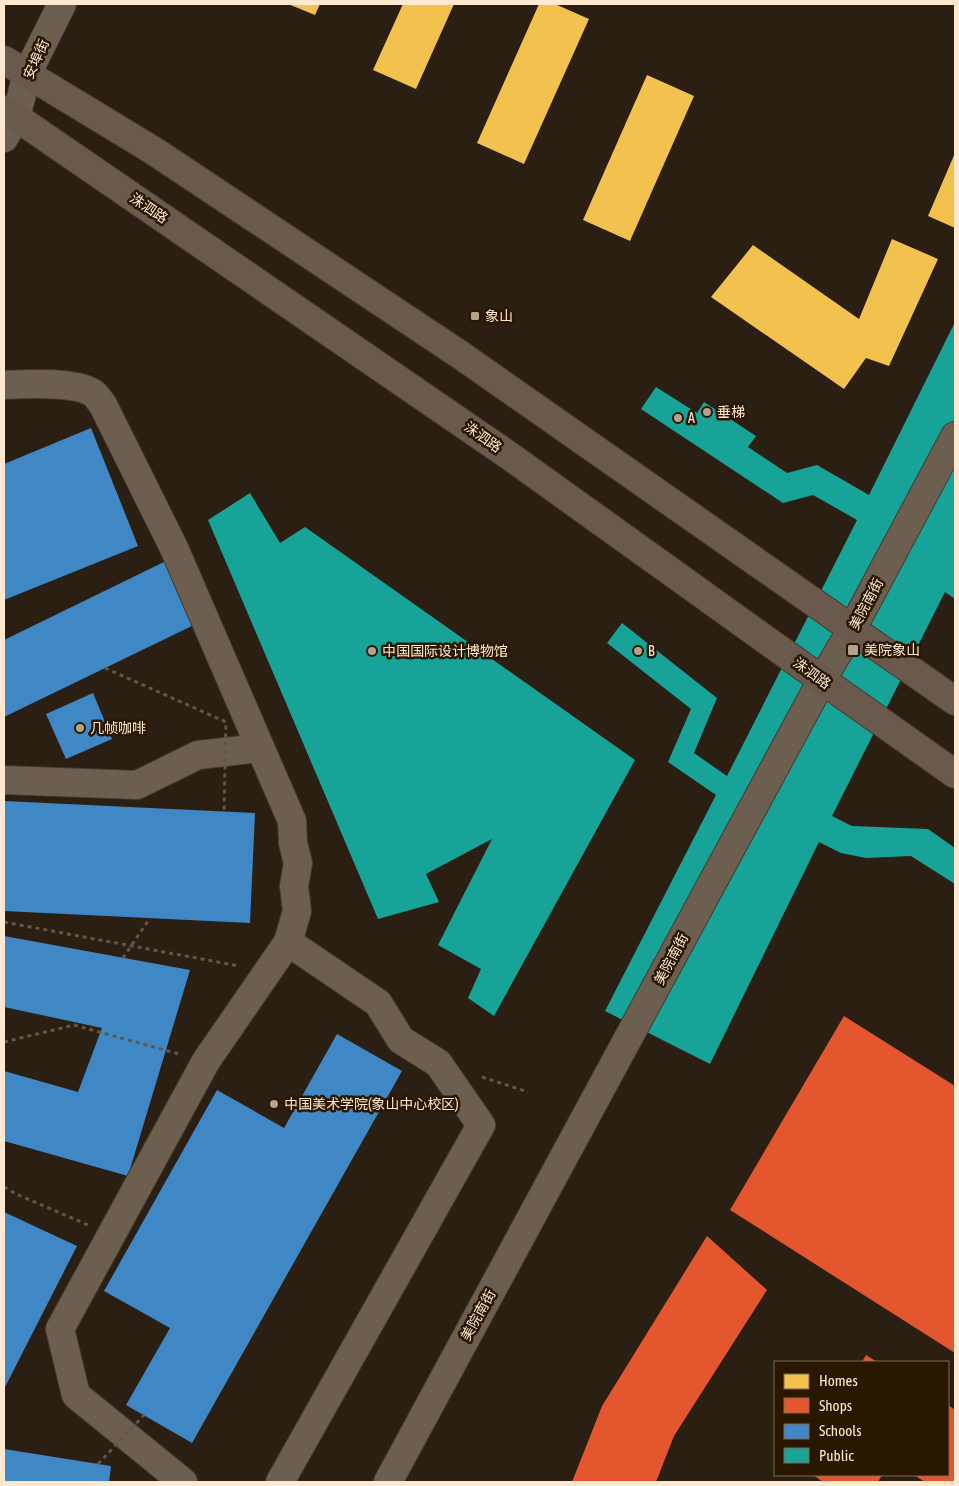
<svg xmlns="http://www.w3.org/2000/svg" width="959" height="1486" viewBox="0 0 959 1486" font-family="'Asap Condensed','Noto Sans SC',sans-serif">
	<rect width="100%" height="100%" fill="#2a1f12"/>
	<g fill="#f2c14e">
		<polygon points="288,4 320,4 315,15"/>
		<polygon points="403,4 454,4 416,89 373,70"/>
		<polygon points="539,4 555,4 589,19 524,164 477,143"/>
		<polygon points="647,75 694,96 630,241 583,220"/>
		<polygon points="955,153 955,228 928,216"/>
		<polygon points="892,239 938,259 889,366 866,358 844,389 711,297 753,245 859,319"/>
	</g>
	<g fill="#e4572e">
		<polygon points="844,1016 955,1086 955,1353 730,1210"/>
		<polygon points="707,1236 767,1290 674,1436 656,1482 572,1482 602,1406"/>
		<polygon points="866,1355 877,1362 862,1362"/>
		<polygon points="948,1405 955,1410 955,1482 925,1482 914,1475 948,1475"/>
		<polygon points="813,1475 882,1475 878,1482 823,1482"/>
	</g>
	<g fill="#3f88c5">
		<polygon points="91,428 138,546 4,600 4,464"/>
		<polygon points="168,560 198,623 4,717 4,640"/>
		<polygon points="93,693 112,739 66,759 46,714"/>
		<polygon points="4,801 255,813 250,923 4,911"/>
		<polygon points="4,936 190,970 128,1176 4,1141 4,1071 78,1092 102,1028 4,1007"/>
		<polygon points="337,1034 402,1071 192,1443 126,1405 170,1328 104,1291 217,1090 284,1128"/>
		<polygon points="4,1212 77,1246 4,1389"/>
		<polygon points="4,1449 111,1466 109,1482 4,1482"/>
	</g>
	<g fill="#17a398">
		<polygon points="955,322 955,599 945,592 832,816 852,826 928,829 955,848 955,884 911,856 866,858 841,853 819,842 710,1064 605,1011 716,795 668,762 691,709 607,643 622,623 717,698 694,753 727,776 857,520 813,495 783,503 641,409 656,387 697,413 704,402 756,436 748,447 787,473 817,465 869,495"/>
		<polygon points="250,493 280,543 305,527 635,760 494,1016 468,998 481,969 438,945 492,839 426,874 439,902 378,919 208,520"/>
	</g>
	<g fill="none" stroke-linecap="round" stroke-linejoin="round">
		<g stroke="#463b30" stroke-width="30">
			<g id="minor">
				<polyline points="4,138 16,117 27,74 62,4"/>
				<path d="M4,385C26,384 74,381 93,393C97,396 100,401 103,405L174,548L292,821L293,843L298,863L294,886L297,911L288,942L378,1003L401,1040L438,1063L481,1125L280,1482"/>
				<polyline points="4,780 137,785 198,755 260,748"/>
				<polyline points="183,1482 76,1395 60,1329 206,1061 288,942"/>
				<polyline points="388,1482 822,680 852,629 955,436"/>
			</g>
		</g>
		<g stroke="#463b30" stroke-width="30">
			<g id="major">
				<polyline points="4,60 154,151 459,354 955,701"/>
				<polyline points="4,110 16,117 511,457 822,680 955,774"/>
			</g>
		</g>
		<g stroke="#615649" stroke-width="3" stroke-dasharray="4 4" stroke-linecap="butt">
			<polyline points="4,922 239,966"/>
			<polyline points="4,1042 74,1025 179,1054"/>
			<polyline points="482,1077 528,1092"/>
			<polyline points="4,1187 16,1194 88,1225"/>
		</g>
		<use href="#minor" stroke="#6c5f4f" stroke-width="28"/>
		<use href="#major" stroke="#6a5a4e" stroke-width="28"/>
		<g stroke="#615649" stroke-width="3" stroke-dasharray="4 4" stroke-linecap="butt">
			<polyline points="105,668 226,722 224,812"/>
			<polyline points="123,958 150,918"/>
			<polyline points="98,1464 144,1415"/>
		</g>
	</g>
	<g fill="#b4a28e" stroke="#2a1700" stroke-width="2">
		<rect x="470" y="311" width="10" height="10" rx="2.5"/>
		<circle cx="707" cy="412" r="5"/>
		<circle cx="678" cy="418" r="5"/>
		<rect x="847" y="644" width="12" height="12" rx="2.5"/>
		<circle cx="372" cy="651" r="5"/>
		<circle cx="638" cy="651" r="5"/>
		<circle cx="80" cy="728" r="5"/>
		<circle cx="274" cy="1104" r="5"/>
	</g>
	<g text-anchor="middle" stroke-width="5" stroke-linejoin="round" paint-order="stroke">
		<g font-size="14" fill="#ffe8d0" stroke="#2a1700">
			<text transform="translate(36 59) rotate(-66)" y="5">安埠街</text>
			<text transform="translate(149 208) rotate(34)" y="5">洙泗路</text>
			<text transform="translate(483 437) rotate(35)" y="5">洙泗路</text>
			<text transform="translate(866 604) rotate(-62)" y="5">美院南街</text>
			<text transform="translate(812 673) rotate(36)" y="5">洙泗路</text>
			<text transform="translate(671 959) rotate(-62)" y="5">美院南街</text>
			<text transform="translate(478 1315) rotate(-61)" y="5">美院南街</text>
		</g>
		<g font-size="14" fill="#ffe8d0" stroke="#2a1700" text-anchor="start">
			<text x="485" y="321">象山</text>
			<text x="717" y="417">垂梯</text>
			<text x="688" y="423">A</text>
			<text x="864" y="655">美院象山</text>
			<text x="382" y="656">中国国际设计博物馆</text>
			<text x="648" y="656">B</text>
			<text x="90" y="733">几帧咖啡</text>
			<text x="284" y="1109">中国美术学院(象山中心校区)</text>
		</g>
	</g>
	<rect width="959" height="1486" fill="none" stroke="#ffe8d0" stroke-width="10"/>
	<rect x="774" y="1361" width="175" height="115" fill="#2a1700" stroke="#7f6b53"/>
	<rect x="784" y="1374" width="25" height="15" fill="#f2c14e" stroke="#7f6b53"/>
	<text x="819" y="1386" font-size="15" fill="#ffe8d0">Homes</text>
	<rect x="784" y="1398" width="25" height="15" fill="#e4572e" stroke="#7f6b53"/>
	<text x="819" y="1411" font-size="15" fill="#ffe8d0">Shops</text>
	<rect x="784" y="1424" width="25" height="15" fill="#3f88c5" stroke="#7f6b53"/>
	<text x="819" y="1436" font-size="15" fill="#ffe8d0">Schools</text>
	<rect x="784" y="1448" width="25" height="15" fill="#17a398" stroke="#7f6b53"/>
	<text x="819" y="1461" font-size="15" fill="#ffe8d0">Public</text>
</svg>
